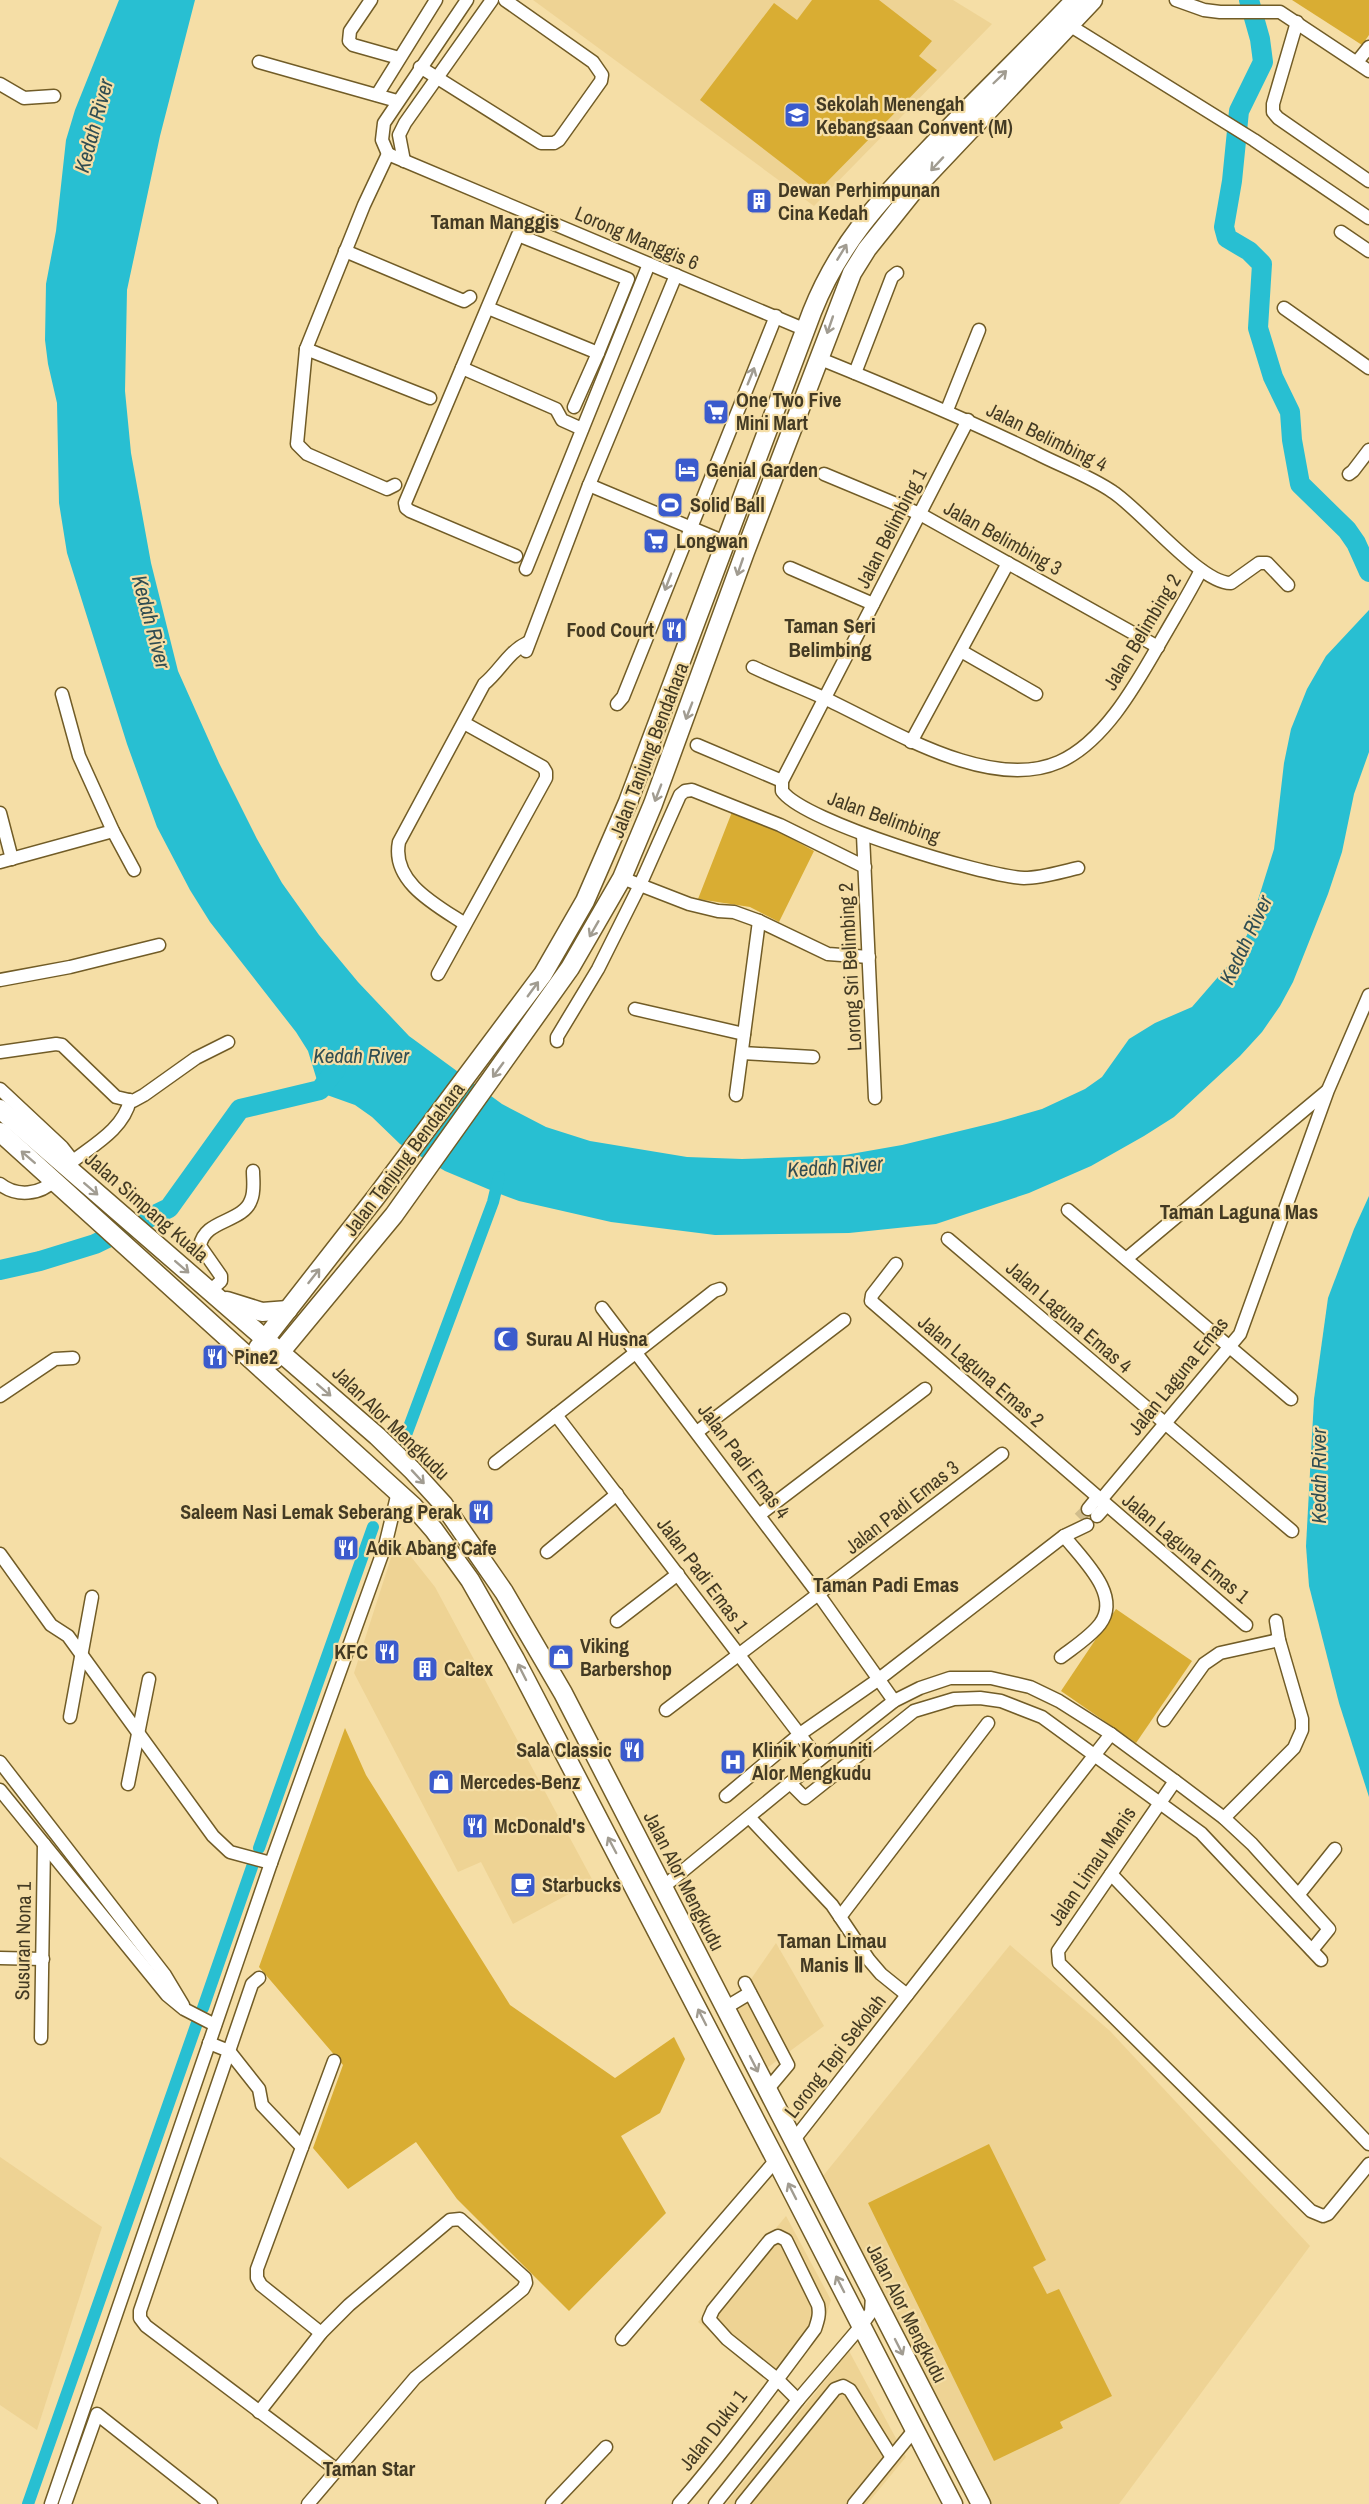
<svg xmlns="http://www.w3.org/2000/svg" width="1369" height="2504" viewBox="0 0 1369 2504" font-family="'Archivo Narrow',sans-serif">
	<rect width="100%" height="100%" fill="#f5dea6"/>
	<g fill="#eed394">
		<polygon points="533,0 953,0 992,24 814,206"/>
		<polygon points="397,1539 435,1587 593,1881 513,1924 481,1862 458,1872 354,1673"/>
		<polygon points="776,1943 824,2026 763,2071 731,2008"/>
		<polygon points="1010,1945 1110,2031 1310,2246 1119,2504 988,2504 823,2176"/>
		<polygon points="0,2157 102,2227 37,2430 0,2405"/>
		<polygon points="786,2216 831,2300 821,2333 780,2387 698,2322"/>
		<polygon points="849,2351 906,2457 867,2504 726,2504"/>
	</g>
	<g fill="#d9ad33">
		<polygon points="812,0 879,0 932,41 919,56 937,70 818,191 700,100 774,3 797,20"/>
		<polygon points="1292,0 1369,0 1369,35 1362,45"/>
		<polygon points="732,812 785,835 814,851 779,922 750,907 698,899"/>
		<polygon points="1116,1609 1192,1661 1136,1743 1061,1691"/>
		<polygon points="345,1728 366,1775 510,2005 615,2078 674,2037 685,2059 660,2113 621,2136 666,2213 569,2311 457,2199 416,2142 348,2189 313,2148 343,2065 259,1967"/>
		<polygon points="989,2144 1046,2260 1033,2267 1047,2294 1059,2289 1112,2396 1060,2422 1063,2428 994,2461 868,2203"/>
	</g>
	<g fill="#28bfd2">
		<polygon points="119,0 195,0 160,136 127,290 125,391 131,453 151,563 178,671 219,763 257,839 282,883 319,935 358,982 409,1036 502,1104 546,1127 590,1141 687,1157 742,1159 845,1155 902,1145 997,1122 1042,1109 1085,1089 1102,1077 1129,1039 1155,1023 1192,1007 1231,962 1247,935 1274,849 1284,763 1291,729 1307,689 1326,656 1369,610 1369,752 1354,794 1342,852 1328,894 1293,982 1280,1006 1262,1032 1240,1056 1174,1117 1144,1136 1091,1166 1029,1193 936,1224 849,1233 715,1235 611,1222 519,1201 495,1192 445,1171 400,1144 372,1117 355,1105 327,1095 320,1090 308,1051 296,1032 210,922 190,890 157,827 127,744 67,553 59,503 57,403 48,364 45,340 46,284 56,231 66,140 75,110"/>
		<polygon points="1369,1196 1369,1797 1339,1703 1309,1586 1306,1546 1314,1399 1328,1298 1354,1229"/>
	</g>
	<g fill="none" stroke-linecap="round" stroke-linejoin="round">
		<g stroke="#28bfd2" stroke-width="12">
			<polyline points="403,1443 493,1202 499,1177"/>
			<polyline points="259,1848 373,1527"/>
			<polyline points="203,2008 252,1867"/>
			<polyline points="28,2504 198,2020"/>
		</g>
		<g stroke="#28bfd2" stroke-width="20">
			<polyline points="1249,0 1260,39 1263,62 1239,111 1232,181 1224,227 1227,238 1249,251 1262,264 1258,328 1273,377 1290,412 1292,440 1300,484 1347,530 1356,543 1369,572"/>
			<polyline points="0,1270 40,1261 95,1244 169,1208 240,1109 320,1090 336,1069"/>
		</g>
		<polyline stroke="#d1bd8c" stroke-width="12" stroke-dasharray="12 6" stroke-linecap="butt" points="1079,1518 1088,1509"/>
		<g stroke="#715c27" stroke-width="15">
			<g id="minor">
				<polyline points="371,0 350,31 349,41 353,45 399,58"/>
				<polyline points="1176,0 1204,10 1220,12 1280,12 1369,71"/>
				<polyline points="1297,22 1273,104 1273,112 1278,118 1369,181"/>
				<polyline points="1069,25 1254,140 1369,218"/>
				<polyline points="259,62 397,101"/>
				<polyline points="1357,62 1369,47"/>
				<polyline points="420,67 541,143 554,143 559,140 601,81 602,75 593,62 505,0"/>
				<polyline points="0,84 24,98 54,96"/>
				<polyline points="377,95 436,0"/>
				<polyline points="388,154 806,330"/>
				<polyline points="388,154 364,205 306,349 297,444 307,454 387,489 395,485"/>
				<polyline points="388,154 382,140 384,123 467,0"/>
				<polyline points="404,161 399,135 405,123 492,0"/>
				<polyline points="1341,232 1369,251"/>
				<polyline points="345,251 459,299 464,301 470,297"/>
				<polyline points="488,308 598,353 574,407"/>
				<polyline points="1284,308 1369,368"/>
				<polyline points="306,349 430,398"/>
				<path d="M818,358C892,388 964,418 1036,453C1061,466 1090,476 1113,492C1142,511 1201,584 1231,583L1259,563H1267L1288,585"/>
				<polyline points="462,368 556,409 562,420 582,429"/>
				<polyline points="855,373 892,277 897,273"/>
				<polyline points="947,410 979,330"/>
				<path d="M968,420L782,781V791C804,822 983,876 1024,878C1042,878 1060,872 1078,868"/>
				<polyline points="824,474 920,514 1158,647"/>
				<polyline points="1349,474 1353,471 1369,450"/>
				<polyline points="589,485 725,542"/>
				<polyline points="516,556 410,511 406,508 405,503 518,235 628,279 598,353"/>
				<polyline points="790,568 873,604"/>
				<polyline points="526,569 649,264"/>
				<polyline points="526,651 589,485 676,275"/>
				<polyline points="961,651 1036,694"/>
				<path d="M753,667C776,678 800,687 824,698C887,727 988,793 1059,762C1107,741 1140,677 1165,634C1177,613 1190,592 1201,570"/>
				<polyline points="62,694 79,756 113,831 134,870"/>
				<polyline points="617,704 623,697 776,316"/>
				<polyline points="911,742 1008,563"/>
				<polyline points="697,745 782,781"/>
				<polyline points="0,813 12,859"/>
				<polyline points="863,835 875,1098"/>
				<polyline points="0,862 113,831"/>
				<polyline points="622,878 689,904 718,911 734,912 759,921 828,954 869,957"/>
				<path d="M465,924C436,905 391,882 399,842L484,684C500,671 508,652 527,643"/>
				<polyline points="438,974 546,778 546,772 543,767 464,723"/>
				<polyline points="0,980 70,967 159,945"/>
				<polyline points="635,1009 744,1034"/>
				<polyline points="557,1041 557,1037 598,969 640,885 680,795 685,791 692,790 780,825 865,867"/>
				<polyline points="0,1052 56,1044 62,1045 116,1097 133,1101 144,1095 196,1058 228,1042"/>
				<polyline points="742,1053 813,1057"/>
				<polyline points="0,1089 62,1147 73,1161"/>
				<polyline points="736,1095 759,921"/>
				<path d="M73,1161C95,1144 124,1128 130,1100"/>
				<path d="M0,1184C16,1197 41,1195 54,1180"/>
				<polyline points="1068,1210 1291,1399"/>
				<polyline points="948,1239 1292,1531"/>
				<polyline points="1126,1259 1327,1091"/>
				<polyline points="896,1264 872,1295 871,1301 1246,1625"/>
				<path d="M210,1291L221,1281V1276L200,1246C204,1219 243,1223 251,1200C255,1191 253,1180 253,1171"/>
				<polyline points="602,1308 819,1595 894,1701"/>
				<polyline points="0,1396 55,1359 73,1358"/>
				<polyline points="556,1415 819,1760"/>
				<polyline points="697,1432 844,1320"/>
				<polyline points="495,1463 714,1291 720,1289"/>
				<polyline points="1100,1501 1240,1334 1328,1090 1369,995"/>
				<polyline points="1088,1509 1097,1498"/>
				<polyline points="759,1515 925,1389"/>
				<polyline points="1097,1516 1106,1506"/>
				<polyline points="547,1552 617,1494"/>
				<polyline points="0,1554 51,1625 68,1636 213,1836 230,1852 271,1863"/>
				<polyline points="617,1621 678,1574"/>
				<path d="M1061,1657C1074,1647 1090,1637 1100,1624C1122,1595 1082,1559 1064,1536"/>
				<polyline points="666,1710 1002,1454"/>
				<polyline points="70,1717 92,1597"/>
				<polyline points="1164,1720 1204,1664 1220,1653 1279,1640"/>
				<polyline points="0,1762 165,1975 183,2005"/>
				<polyline points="1175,1781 1058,1951 1059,1963 1311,2211 1323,2216 1328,2214 1369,2164"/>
				<polyline points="790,1783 805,1798 914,1711 954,1699 980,1698 1001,1701 1042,1717 1201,1833 1321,1960"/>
				<polyline points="128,1784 149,1679"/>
				<polyline points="0,1790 167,1995 184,2009 215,2025"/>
				<polyline points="726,1796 800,1734 879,1679 1064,1536 1087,1525"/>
				<polyline points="749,1817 832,1905 869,1960 881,1974 907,1995"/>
				<polyline points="1224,1818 1294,1748 1302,1730 1302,1719 1279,1640 1276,1621"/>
				<polyline points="1111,1874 1369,2144"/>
				<polyline points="662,1888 790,1783 894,1701 920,1688 950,1678 991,1678 1030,1687 1059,1701 1111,1734 1175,1781 1224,1818 1252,1844 1329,1929 1312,1950"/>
				<polyline points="1299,1894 1335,1849"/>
				<polyline points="840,1917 988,1723"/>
				<polyline points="0,1958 43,1959"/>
				<polyline points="259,1978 252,1984 140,2311 140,2318 146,2326 337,2470"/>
				<polyline points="745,1983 788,2065 767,2090"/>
				<polyline points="725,2008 750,1993"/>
				<polyline points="41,2038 44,1844"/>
				<polyline points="209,2043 229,2051 259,2089 262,2105 302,2147"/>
				<polyline points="793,2141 1111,1734"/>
				<polyline points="321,2333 261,2285 257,2278 257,2269 334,2061"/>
				<polyline points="622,2339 776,2160"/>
				<polyline points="259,2412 321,2333 349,2305 450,2220 460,2219 525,2278 526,2283 523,2289 415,2378 308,2504"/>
				<polyline points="51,2504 271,1863 385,1546 398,1492"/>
				<polyline points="65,2504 97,2414 211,2504"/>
				<polyline points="552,2504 606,2447"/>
				<path d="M679,2504C727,2448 771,2388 815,2329C818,2320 820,2314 818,2305L786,2240L778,2236L770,2240L713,2310L709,2319L727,2339L777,2379L798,2400"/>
				<polyline points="715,2504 798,2400 861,2326 871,2312 872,2296"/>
				<polyline points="742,2504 835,2389 843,2386 850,2390 891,2456"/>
				<polyline points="854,2504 915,2429"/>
			</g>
		</g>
		<g stroke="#715c27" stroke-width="21">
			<g id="secondary">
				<polyline points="0,1109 377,1436 412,1470 443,1504 504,1592 563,1693 981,2504"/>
				<polyline points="0,1132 413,1506 434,1530 470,1580 515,1659 776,2160 953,2504"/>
				<polyline points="227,1301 262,1312 288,1310"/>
				<path d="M258,1348L376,1197L543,974L585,901L628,802L812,312C839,244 879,201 928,150C976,99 1027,51 1075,0"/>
				<polyline points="274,1360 394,1215 570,968 622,878 653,804 745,552 852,273 867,249 919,184 1093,0"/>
			</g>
		</g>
		<use href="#minor" stroke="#fff" stroke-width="12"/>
		<use href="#secondary" stroke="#fff" stroke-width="18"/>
	</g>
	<defs><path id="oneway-shaft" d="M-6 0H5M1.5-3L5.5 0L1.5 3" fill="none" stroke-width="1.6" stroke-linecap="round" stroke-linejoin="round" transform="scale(1.5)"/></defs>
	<g stroke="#a19c91">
		<use href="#oneway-shaft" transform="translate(1000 77) rotate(-44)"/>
		<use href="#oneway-shaft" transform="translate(937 164) rotate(133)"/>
		<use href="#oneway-shaft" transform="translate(842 252) rotate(-59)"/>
		<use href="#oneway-shaft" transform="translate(830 325) rotate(109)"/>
		<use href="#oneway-shaft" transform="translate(751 376) rotate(-68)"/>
		<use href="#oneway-shaft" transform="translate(740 567) rotate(109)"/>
		<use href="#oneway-shaft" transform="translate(668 582) rotate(111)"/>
		<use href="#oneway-shaft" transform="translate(689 711) rotate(111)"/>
		<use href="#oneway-shaft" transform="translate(658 793) rotate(111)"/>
		<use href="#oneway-shaft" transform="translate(594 929) rotate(120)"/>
		<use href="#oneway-shaft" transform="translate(533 989) rotate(-54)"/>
		<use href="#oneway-shaft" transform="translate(498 1070) rotate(126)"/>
		<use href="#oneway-shaft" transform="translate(28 1157) rotate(-139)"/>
		<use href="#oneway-shaft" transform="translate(91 1189) rotate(41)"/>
		<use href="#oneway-shaft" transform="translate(182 1267) rotate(41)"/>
		<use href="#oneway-shaft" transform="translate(314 1276) rotate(-52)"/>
		<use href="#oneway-shaft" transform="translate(324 1390) rotate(41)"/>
		<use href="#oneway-shaft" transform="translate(418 1477) rotate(47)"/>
		<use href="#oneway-shaft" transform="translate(522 1672) rotate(-117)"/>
		<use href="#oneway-shaft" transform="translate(612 1845) rotate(-118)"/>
		<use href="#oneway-shaft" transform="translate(702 2017) rotate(-117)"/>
		<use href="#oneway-shaft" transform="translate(754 2064) rotate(63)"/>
		<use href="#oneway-shaft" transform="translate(792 2191) rotate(-117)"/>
		<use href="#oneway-shaft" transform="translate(840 2284) rotate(-117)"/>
		<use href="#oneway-shaft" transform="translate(899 2347) rotate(63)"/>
	</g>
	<defs>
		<g id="school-square" transform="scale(1.35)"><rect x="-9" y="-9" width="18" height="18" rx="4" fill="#3b5bcd" stroke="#f5dea6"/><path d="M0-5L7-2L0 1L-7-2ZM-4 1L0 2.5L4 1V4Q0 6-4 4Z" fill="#fff"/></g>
		<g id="building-square" transform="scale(1.35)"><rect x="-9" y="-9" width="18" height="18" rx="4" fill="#3b5bcd" stroke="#f5dea6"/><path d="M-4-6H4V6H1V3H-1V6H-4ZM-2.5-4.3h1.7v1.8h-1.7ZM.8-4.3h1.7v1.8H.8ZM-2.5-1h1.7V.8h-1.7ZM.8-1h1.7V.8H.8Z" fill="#fff"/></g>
		<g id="supermarket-square" transform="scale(1.35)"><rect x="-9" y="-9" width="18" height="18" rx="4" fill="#3b5bcd" stroke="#f5dea6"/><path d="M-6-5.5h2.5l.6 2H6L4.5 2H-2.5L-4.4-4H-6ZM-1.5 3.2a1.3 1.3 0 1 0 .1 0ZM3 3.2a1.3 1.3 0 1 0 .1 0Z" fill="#fff"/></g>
		<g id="hotel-square" transform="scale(1.35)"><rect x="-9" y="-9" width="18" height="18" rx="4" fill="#3b5bcd" stroke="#f5dea6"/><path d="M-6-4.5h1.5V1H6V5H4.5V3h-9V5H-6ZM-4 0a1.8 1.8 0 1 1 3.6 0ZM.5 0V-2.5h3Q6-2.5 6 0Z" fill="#fff"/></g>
		<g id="stadium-square" transform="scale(1.35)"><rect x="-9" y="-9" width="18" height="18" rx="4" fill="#3b5bcd" stroke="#f5dea6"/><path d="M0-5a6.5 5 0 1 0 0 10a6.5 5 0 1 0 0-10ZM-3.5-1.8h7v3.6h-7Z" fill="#fff"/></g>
		<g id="restaurant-square" transform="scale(1.35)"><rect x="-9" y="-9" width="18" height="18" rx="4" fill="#3b5bcd" stroke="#f5dea6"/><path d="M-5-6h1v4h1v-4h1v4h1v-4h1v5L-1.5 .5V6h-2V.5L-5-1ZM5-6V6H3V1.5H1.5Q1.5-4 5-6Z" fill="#fff"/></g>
		<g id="mosque-square" transform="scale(1.35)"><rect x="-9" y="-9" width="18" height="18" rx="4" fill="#3b5bcd" stroke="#f5dea6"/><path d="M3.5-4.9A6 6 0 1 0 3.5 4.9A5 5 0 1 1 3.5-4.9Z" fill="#fff"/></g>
		<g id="shop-square" transform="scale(1.35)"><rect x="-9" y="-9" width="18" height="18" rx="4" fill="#3b5bcd" stroke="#f5dea6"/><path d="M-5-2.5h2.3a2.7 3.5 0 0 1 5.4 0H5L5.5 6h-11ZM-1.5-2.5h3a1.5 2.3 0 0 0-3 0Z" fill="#fff"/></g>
		<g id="hospital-square" transform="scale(1.35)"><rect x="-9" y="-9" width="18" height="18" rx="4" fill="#3b5bcd" stroke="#f5dea6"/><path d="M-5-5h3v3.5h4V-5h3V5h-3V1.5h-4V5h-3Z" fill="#fff"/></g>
		<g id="cafe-square" transform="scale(1.35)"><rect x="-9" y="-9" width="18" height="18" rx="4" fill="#3b5bcd" stroke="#f5dea6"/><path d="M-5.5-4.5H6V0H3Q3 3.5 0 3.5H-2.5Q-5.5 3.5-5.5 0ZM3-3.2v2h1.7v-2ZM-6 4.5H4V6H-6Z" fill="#fff"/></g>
	</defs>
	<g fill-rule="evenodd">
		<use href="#school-square" x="797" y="115"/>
		<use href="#building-square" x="759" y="201"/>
		<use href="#supermarket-square" x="716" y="412"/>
		<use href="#hotel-square" x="687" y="470"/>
		<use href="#stadium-square" x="670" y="505"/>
		<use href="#supermarket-square" x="656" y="541"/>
		<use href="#restaurant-square" x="674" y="630"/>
		<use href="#mosque-square" x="506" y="1339"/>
		<use href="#restaurant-square" x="215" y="1357"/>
		<use href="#restaurant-square" x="481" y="1512"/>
		<use href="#restaurant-square" x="346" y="1548"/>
		<use href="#restaurant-square" x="387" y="1652"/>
		<use href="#shop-square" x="561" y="1657"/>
		<use href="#building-square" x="425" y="1669"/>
		<use href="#restaurant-square" x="632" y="1750"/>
		<use href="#hospital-square" x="733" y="1762"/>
		<use href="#shop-square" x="441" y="1782"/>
		<use href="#restaurant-square" x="475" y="1826"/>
		<use href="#cafe-square" x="523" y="1885"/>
	</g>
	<g text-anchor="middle" stroke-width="4.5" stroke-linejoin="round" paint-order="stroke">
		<g font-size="20" font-weight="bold" fill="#433a23" stroke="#f5dea6" text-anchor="start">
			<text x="816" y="111">Sekolah Menengah<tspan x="816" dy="23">Kebangsaan Convent (M)</tspan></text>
			<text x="778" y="197">Dewan Perhimpunan<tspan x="778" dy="23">Cina Kedah</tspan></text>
			<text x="736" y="407">One Two Five<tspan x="736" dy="23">Mini Mart</tspan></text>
			<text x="706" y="477">Genial Garden</text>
			<text x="690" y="512">Solid Ball</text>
			<text x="676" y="548">Longwan</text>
			<text x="654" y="637" text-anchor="end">Food Court</text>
			<text x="526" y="1346">Surau Al Husna</text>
			<text x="234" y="1364">Pine2</text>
			<text x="462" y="1519" text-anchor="end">Saleem Nasi Lemak Seberang Perak</text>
			<text x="366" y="1555">Adik Abang Cafe</text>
			<text x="580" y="1653">Viking<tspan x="580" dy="23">Barbershop</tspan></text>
			<text x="368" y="1659" text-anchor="end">KFC</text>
			<text x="444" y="1676">Caltex</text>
			<text x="612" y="1757" text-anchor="end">Sala Classic</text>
			<text x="752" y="1757">Klinik Komuniti<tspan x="752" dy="23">Alor Mengkudu</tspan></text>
			<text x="460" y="1789">Mercedes-Benz</text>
			<text x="494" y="1833">McDonald's</text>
			<text x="542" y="1892">Starbucks</text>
		</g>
		<g font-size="20" fill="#433a23" stroke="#f5dea6">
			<text transform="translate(637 238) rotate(23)" y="7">Lorong Manggis 6</text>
			<text transform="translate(1047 437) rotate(26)" y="7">Jalan Belimbing 4</text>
			<text transform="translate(891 528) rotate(-63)" y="7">Jalan Belimbing 1</text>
			<text transform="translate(1003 538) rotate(29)" y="7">Jalan Belimbing 3</text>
			<text transform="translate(1142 632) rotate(-59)" y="7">Jalan Belimbing 2</text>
			<text transform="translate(649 750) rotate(-69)" y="7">Jalan Tanjung Bendahara</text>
			<text transform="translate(884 817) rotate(20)" y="7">Jalan Belimbing</text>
			<text transform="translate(850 967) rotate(-93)" y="7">Lorong Sri Belimbing 2</text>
			<text transform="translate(404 1159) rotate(-53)" y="7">Jalan Tanjung Bendahara</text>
			<text transform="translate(147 1207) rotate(41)" y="7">Jalan Simpang Kuala</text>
			<text transform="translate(1069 1317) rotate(41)" y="7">Jalan Laguna Emas 4</text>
			<text transform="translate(981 1371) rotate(41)" y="7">Jalan Laguna Emas 2</text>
			<text transform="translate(1178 1376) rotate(-51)" y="7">Jalan Laguna Emas</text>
			<text transform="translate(391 1423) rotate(44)" y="7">Jalan Alor Mengkudu</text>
			<text transform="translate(744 1461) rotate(53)" y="7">Jalan Padi Emas 4</text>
			<text transform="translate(902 1507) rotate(-38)" y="7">Jalan Padi Emas 3</text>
			<text transform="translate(1186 1548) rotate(40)" y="7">Jalan Laguna Emas 1</text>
			<text transform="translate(703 1575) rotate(53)" y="7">Jalan Padi Emas 1</text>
			<text transform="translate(1092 1866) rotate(-56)" y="7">Jalan Limau Manis</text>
			<text transform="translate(684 1881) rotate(63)" y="7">Jalan Alor Mengkudu</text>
			<text transform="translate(23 1941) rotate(-89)" y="7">Susuran Nona 1</text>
			<text transform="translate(835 2056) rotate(-52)" y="7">Lorong Tepi Sekolah</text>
			<text transform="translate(907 2313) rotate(63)" y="7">Jalan Alor Mengkudu</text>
			<text transform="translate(713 2430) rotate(-52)" y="7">Jalan Duku 1</text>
		</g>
		<g font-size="21" font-style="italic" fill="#304d52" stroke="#f5dea6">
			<text transform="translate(94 126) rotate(-75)" y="7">Kedah River</text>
			<text transform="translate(151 622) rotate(75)" y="7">Kedah River</text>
			<text transform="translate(1246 940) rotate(-65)" y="7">Kedah River</text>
			<text x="361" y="1063">Kedah River</text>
			<text transform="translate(835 1167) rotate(-4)" y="7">Kedah River</text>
			<text transform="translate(1319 1476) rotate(-90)" y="7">Kedah River</text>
		</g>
		<g font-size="21" font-weight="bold" fill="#433a23" stroke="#f5dea6">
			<text x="495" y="229">Taman Manggis</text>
			<text x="830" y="633">Taman Seri<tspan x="830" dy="24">Belimbing</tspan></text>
			<text x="1239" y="1219">Taman Laguna Mas</text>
			<text x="886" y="1592">Taman Padi Emas</text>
			<text x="832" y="1948">Taman Limau<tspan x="832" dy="24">Manis Ⅱ</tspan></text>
			<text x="369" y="2476">Taman Star</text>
		</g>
	</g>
</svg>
